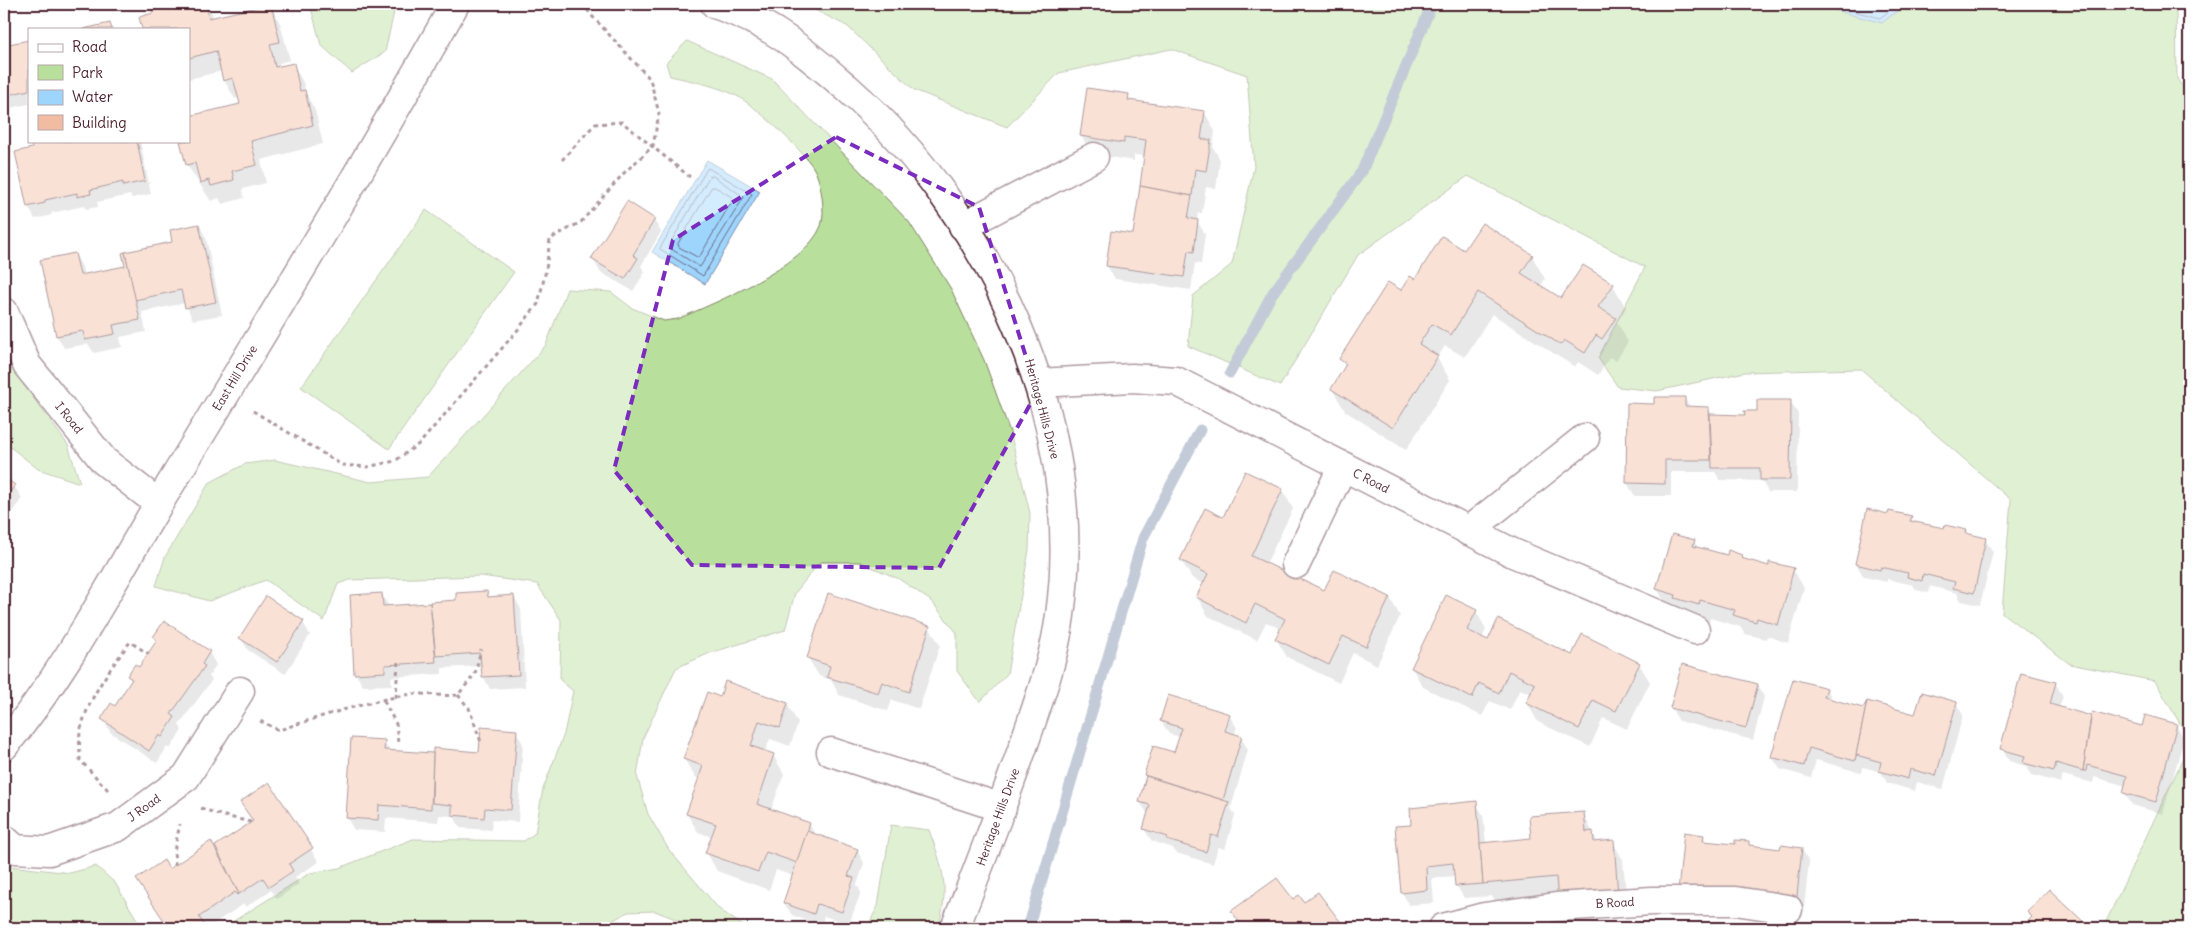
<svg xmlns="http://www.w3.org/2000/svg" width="2193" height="932" viewBox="0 0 2193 932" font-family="Delius,sans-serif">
	<rect width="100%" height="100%" fill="#fff"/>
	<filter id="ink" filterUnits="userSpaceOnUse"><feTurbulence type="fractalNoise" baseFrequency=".02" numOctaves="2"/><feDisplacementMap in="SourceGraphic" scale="10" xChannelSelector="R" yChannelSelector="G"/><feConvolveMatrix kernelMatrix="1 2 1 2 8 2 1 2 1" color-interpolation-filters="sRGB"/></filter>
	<g filter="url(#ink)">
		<g fill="#b8e09c" stroke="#818064">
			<polygon points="310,4 389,4 394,12 385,52 352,73 321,45"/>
			<polygon points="803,4 1840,4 1886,18 1907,4 2182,4 2176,9 2177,79 2189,95 2189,739 2155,681 2070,664 2002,613 2011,500 1861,369 1745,372 1657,391 1618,387 1598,358 1645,267 1468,176 1358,255 1280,386 1188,346 1193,296 1232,264 1254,167 1247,75 1171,49 1059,73 1007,127 914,90 847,26"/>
			<path d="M687,41L772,79L909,222L951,289L984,360L1010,432L1030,513L1029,550L1007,674L980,702L957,671V633L931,601L899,579L860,562H820L795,593L785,630L710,653L676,668L643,738L637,776L648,814L669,850L719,909L746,928H698L655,911L628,912L599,928H228L229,924L310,873L339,868L413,839L524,841L535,833L543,789L564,734L573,691L560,680L561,620L537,584L481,576L350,580L338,584L324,621L266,580L209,601L156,586L165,557L209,483L245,464L275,460L371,482L428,477L546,345L567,289L611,292L632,308L664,321L678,319C716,302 805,267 821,226C826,212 821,179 813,167C801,149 754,104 735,95C714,85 692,81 670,76L666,63Z"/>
			<polygon points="426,210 514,272 389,449 301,387"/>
			<polygon points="4,358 68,445 80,483 38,469 4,442"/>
			<polygon points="2189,746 2189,928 2103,928"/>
			<path d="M891,825L929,830C943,868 950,888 938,928H867L878,906Z"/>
			<polygon points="4,863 10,866 70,873 96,866 115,883 142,928 4,928"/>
		</g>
		<g fill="#9ed5fd" stroke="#7c8ca9">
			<polygon points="1812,4 1906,4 1882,23"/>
			<polygon points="707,160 760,191 705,284 652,252"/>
		</g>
		<g fill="#0003" fill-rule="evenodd">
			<polygon points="151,4 208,4 214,18 270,5 280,23 290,60 279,63 280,67 293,64 303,82 307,96 315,110 323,144 261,160 266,183 242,189 244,198 222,204 219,198 211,201 187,165 189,118 241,105 239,97 235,99 224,80 222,71 189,79 189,29 154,14"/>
			<polygon points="29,41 29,104 10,108 4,97 4,47"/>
			<polygon points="1128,96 1132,102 1205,113 1215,131 1213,147 1220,160 1216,189 1206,187 1202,213 1198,213 1197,221 1205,234 1201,264 1195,263 1191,290 1115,279 1107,266 1112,233 1134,236 1145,156 1134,155 1134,161 1092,154 1081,136"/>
			<polygon points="71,141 140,141 151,194 132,198 130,195 97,202 98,207 86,209 84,206 51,213 52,215 35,219 28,206"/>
			<polygon points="654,220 661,232 641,266 645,272 633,291 600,272 593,259"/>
			<polygon points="199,225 206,238 222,315 193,320 185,303 142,312 146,332 120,337 122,347 94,353 88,344 64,348 57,336 75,254 82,267 84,275 126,267 173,243"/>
			<polygon points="1464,252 1532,256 1545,279 1540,287 1562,300 1613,285 1626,308 1617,322 1628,342 1616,361 1610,357 1598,375 1578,362 1575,367 1492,314 1465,357 1445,346 1437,358 1450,380 1406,450 1345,411 1332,389 1345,367 1341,359 1401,292 1415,281"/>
			<polygon points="1684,398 1690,407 1708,408 1713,416 1746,416 1790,401 1798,414 1797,492 1768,492 1762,481 1720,480 1715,472 1671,472 1671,496 1635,496 1627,483 1655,405"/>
			<polygon points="1246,472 1283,490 1293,509 1266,564 1324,592 1334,571 1390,598 1400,616 1377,665 1353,653 1339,683 1287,657 1276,639 1281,629 1266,622 1257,640 1208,616 1197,597 1204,584 1192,578 1181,560 1223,519"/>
			<polygon points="4,479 14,486 22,498 4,525"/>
			<polygon points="1889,516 1911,517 1914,523 1945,530 1967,531 1969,535 1985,539 1993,552 1980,605 1961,601 1957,593 1930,586 1929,593 1916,590 1913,585 1887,579 1887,582 1864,577 1856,564"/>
			<polygon points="1694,541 1698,548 1728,557 1741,556 1744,560 1770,567 1793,569 1804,588 1788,643 1767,636 1766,639 1745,634 1741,627 1710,618 1709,623 1687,616 1668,607 1657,589"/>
			<polygon points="487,592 490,598 514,596 521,609 525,687 490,689 483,676 482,666 442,668 442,674 391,677 392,685 363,686 355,673 382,594 389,607 458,602"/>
			<polygon points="1476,611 1486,629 1482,639 1488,642 1573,657 1639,664 1650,682 1627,729 1603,718 1590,747 1538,722 1527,703 1531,694 1520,689 1510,710 1490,701 1482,716 1423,687 1412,668"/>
			<polygon points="303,622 310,635 285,674 248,650 241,638"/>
			<polygon points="929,627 940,645 919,709 892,700 888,711 839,695 831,680 819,676 808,658"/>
			<polygon points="154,637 209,652 216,665 209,676 212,680 179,725 182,730 170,749 167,747 157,763 110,732 103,719 115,707 132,682 128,676 140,668 157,642"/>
			<polygon points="2055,683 2063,696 2059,708 2092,717 2143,727 2176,725 2184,738 2163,814 2132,805 2124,792 2126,786 2094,777 2093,783 2063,775 2061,783 2032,775 2026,766 2009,761 2002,748"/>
			<polygon points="1757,685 1764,697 1753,740 1679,721 1671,708"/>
			<polygon points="1827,689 1833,701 1864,709 1866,702 1916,716 1956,703 1963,715 1943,789 1917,782 1915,791 1887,783 1881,772 1863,767 1862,773 1816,760 1811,778 1780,769 1772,757"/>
			<path d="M720,698L787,704L798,723L790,746L770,739L765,752L773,755L784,774L771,810L809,824L816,836L857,850L864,863L857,885L861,892L849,924L824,916L821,926L792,915L784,903L793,876L776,870L769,890L717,871L707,853L712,837L698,832L687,814L699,779L695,777L684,759ZM806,830L808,831L805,842Z"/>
			<polygon points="1229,715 1237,728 1234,735 1241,737 1248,750 1231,808 1235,815 1225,849 1218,847 1213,864 1176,853 1173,848 1152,841 1144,829 1148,814 1140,802 1147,778 1145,775 1175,754 1180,737 1169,734 1161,721"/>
			<polygon points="516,731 523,744 518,822 492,820 491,830 460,828 454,816 439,815 438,822 386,818 385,832 354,830 347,818 384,742 390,752 434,755 480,753"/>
			<polygon points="269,784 319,862 295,877 299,884 277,899 271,890 246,907 244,904 207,928 169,928 137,879 169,871 215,848 254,822"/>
			<polygon points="1476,803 1483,815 1486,843 1532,839 1583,813 1598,843 1613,842 1623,860 1628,914 1559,896 1495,901 1492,896 1464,898 1456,885 1456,876 1432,878 1434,903 1409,905 1402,892 1413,826"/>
			<polygon points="1703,836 1707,843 1736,846 1748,842 1751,847 1781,850 1802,849 1809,862 1803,917 1762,916 1687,903"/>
			<polygon points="2049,890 2088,928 2023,928 2033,918 2029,912"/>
			<polygon points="1318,893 1344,928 1242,928 1233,912 1293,901 1304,904"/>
		</g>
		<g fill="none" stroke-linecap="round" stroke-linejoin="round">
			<g stroke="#6c687f" stroke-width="1">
				<polyline points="1826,4 1880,18 1898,4"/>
				<polygon points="708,168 752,194 703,276 660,249"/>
				<polygon points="713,176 744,197 700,267 668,247 709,177"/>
				<polygon points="712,187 715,187 732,197 733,199 700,256 697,257 679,247 678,244"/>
			</g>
			<g stroke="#7c8ca9" stroke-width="11">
				<polyline points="1230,373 1272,294 1362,171 1432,4"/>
				<polyline points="1028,928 1143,538 1200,430"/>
			</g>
		</g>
		<g fill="#f1bda2" stroke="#4a1f2b">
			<polygon points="150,4 206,4 209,18 271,4 280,42 270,44 275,67 294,63 300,91 305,90 313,125 251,141 257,165 232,171 234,180 211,186 209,180 200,183 195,163 186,165 180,141 189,141 189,116 240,104 233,78 223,81 216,51 189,58 189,29 142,29 139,17 153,13"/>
			<polygon points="110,23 112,29 83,29"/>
			<polygon points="29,40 29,90 4,96 4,45"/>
			<polygon points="1087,88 1129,94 1128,100 1205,111 1201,139 1211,140 1206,171 1195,169 1192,196 1140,186 1146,140 1124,137 1124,143 1080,136"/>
			<polygon points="45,141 137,141 145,181 123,186 123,182 90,190 91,194 77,197 77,193 45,200 45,203 27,207 15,152 32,148 31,144"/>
			<polygon points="1140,186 1192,196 1188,218 1198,220 1194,252 1188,251 1184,277 1106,266 1111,231 1133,234"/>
			<polygon points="627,201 655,219 633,255 638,258 625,279 591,259"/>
			<polygon points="1482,223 1533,255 1521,273 1561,298 1583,265 1614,284 1598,307 1616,318 1602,339 1596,335 1585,353 1564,340 1561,345 1478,292 1451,335 1432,324 1419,344 1438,356 1393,428 1331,389 1346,364 1339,359 1388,282 1401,290 1410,276 1415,279 1442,236 1464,250"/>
			<polygon points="199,224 216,302 185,308 181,290 135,300 125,252 172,242 170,230"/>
			<polygon points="125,252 140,320 113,325 115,334 85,340 83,331 56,336 40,260 75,253 80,275 125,266 122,253"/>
			<polygon points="1654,397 1685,397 1685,406 1709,407 1711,460 1665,460 1665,484 1626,483 1627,403 1654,404"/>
			<polygon points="1757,400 1791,400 1790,480 1760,480 1760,468 1712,468 1710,414 1745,415 1744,411 1757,411"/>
			<polygon points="1245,471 1283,489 1251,556 1324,590 1334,570 1390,597 1366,647 1343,636 1329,665 1275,639 1285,619 1255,604 1246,623 1196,597 1208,574 1180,560 1205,508 1223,517"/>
			<polygon points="4,477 15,485 4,502"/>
			<polygon points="1867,509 1888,514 1889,511 1912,516 1910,521 1944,528 1945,525 1967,530 1966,533 1986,538 1974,593 1953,588 1955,582 1923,574 1922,581 1907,577 1908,573 1881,567 1880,570 1855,564"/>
			<polygon points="1672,534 1695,540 1693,546 1727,555 1728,550 1742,555 1741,558 1769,566 1769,562 1794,568 1778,625 1757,618 1756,622 1733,615 1735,610 1700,600 1699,605 1675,598 1676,595 1656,589"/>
			<polygon points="487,591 488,597 514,595 519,675 482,677 480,653 436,656 430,602 456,600 456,593"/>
			<polygon points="382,593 383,606 430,603 436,662 385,665 385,672 354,674 350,595"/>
			<polygon points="828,593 930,626 909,692 882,682 878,693 827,677 830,666 807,658"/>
			<polygon points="1446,595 1477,610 1467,630 1488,640 1498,619 1572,655 1582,634 1640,663 1616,711 1593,700 1579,729 1526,703 1535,684 1509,671 1499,693 1479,683 1472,698 1411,668"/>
			<polygon points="266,596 304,621 277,662 239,638"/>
			<polygon points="164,621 210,651 202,664 205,666 171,714 175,717 162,737 159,735 149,751 101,719 111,703 115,706 132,679 127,676 135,664 139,667 157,640 153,637"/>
			<polygon points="1682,664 1758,684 1746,728 1670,708"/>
			<polygon points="2021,673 2056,682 2050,704 2091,716 2083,771 2056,763 2054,771 2023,763 2025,756 2000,749"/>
			<polygon points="1793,679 1827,688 1824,697 1863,708 1867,701 1855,761 1809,748 1804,766 1771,757"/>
			<polygon points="725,681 788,703 780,728 759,721 751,746 774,754 757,804 810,823 797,863 766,852 758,872 705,853 716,824 686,814 703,766 683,759 707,692 720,697"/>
			<polygon points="1922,692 1957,702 1936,776 1910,769 1908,779 1879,771 1881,762 1856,755 1867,701 1915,714"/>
			<polygon points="1168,695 1230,714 1225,731 1242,736 1223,800 1144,775 1153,746 1174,752 1182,728 1160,721"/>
			<polygon points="2092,712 2142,726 2145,715 2177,724 2156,802 2123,793 2127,776 2087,765 2086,771 2083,771"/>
			<polygon points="481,727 517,730 511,810 485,808 484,818 452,815 452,805 432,803 433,748 479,752"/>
			<polygon points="351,738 385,740 384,750 433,753 431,809 379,805 378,820 346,818"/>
			<polygon points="1146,776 1229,802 1218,837 1211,835 1206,852 1167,840 1168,837 1143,829 1150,805 1139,802"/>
			<polygon points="269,782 313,848 289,864 293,871 269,887 263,878 239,894 215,846 253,821 240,802"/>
			<polygon points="1477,801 1483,884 1455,886 1453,863 1426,866 1427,890 1401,893 1395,826 1411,825 1410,808"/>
			<polygon points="1584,812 1586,832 1593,831 1594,842 1614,840 1618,896 1558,902 1556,877 1483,884 1480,843 1531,838 1529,816"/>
			<polygon points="807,831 858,849 848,876 854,878 842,912 817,904 814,914 783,903"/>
			<polygon points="1684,832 1704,835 1703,841 1735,844 1735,840 1749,841 1749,845 1780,849 1781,845 1802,848 1796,905 1678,891"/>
			<polygon points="211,841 239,894 238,895 235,892 199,917 206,928 169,928 136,879 164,860 169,869"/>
			<polygon points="1277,878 1293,899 1299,895 1304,902 1318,892 1345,928 1241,928 1243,927 1231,911"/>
			<polygon points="2049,889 2090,928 2021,928 2032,917 2027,912"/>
		</g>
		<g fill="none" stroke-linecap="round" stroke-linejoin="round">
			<g stroke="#4a1f2b" stroke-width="31">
				<g id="minor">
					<path d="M715,4C728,9 742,14 755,21C787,36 820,65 847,88C990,214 1087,422 1060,615C1055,656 1040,697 1027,735C1005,800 980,864 955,928"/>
					<polyline points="963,226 1094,157"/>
					<polyline points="4,312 27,365 104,461 158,503"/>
					<polyline points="1038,383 1132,378 1176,381 1513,553 1695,630"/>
					<polyline points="1468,531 1585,438"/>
					<polyline points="1296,564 1343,466"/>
					<path d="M4,746C70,667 116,573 170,485C267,326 364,167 455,4"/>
					<polyline points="831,752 1002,808"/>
					<polyline points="4,839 15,849 49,851 118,827 186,777 240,691"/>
					<polyline points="1443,928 1484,917 1556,907 1652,901 1735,901 1788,909"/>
				</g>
			</g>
			<g stroke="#4a1f2b" stroke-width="3" stroke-dasharray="4 4" stroke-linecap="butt">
				<polyline points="562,160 595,124 622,122 690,177"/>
				<polyline points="253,411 342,465 367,467 395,461 420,443 516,332 538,304 546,270 550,239 581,222 624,173 653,146 659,113 650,79 592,16 583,4"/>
				<polyline points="458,695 469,708 481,742"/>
				<polyline points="396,698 398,660"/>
				<polyline points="384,701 396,724 398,743"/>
				<path d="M260,721L279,730C322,716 368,701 412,694C425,693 443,697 458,695L475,674L481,649"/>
				<path d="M108,790L80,760C80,751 79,741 80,733C87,699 110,669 130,642L149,654"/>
				<polyline points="201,808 220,815 251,822"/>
				<polyline points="175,865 174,851 180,824"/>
			</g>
			<use href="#minor" stroke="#fff" stroke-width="28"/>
		</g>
	</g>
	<path d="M0 0H2193V932H0ZM836,137L979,207L1037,392L939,568L692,565L614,470L673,240Z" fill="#fff" fill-opacity=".55" fill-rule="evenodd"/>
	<path fill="none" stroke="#7b2cbf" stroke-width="4" stroke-dasharray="10 6" stroke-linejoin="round" d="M836,137L979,207L1037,392L939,568L692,565L614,470L673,240Z"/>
	<g text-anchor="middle" stroke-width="4.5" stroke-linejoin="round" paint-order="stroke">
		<g font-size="12" fill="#4a1f2b" stroke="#fff">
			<text transform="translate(235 378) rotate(-59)" y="4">East Hill Drive</text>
			<text transform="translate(1042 409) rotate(75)" y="4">Heritage Hills Drive</text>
			<text transform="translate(69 418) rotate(51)" y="4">I Road</text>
			<text transform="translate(1371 481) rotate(27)" y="4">C Road</text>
			<text transform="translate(144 808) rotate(-36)" y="4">J Road</text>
			<text transform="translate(998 817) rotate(-70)" y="4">Heritage Hills Drive</text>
			<text transform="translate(1615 903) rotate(-3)" y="4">B Road</text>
		</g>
	</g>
	<rect width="2193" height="932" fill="none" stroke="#fff" stroke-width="20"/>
	<rect x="10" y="10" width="2173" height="912" fill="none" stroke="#4a1f2b" stroke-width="2" filter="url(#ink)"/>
	<rect x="28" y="28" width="162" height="115" fill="#ffffff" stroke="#b7a5aa"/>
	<rect x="38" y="44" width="25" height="8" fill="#ffffff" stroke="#b7a5aa"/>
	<text x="72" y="52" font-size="15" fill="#4a1f2b">Road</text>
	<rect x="38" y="65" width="25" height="15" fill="#b8e09c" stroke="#b7a5aa"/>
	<text x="72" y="78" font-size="15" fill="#4a1f2b">Park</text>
	<rect x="38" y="90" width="25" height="15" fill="#9ed5fd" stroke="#b7a5aa"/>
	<text x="72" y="102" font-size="15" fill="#4a1f2b">Water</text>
	<rect x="38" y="115" width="25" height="15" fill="#f1bda2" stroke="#b7a5aa"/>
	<text x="72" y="128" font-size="15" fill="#4a1f2b">Building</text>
</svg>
